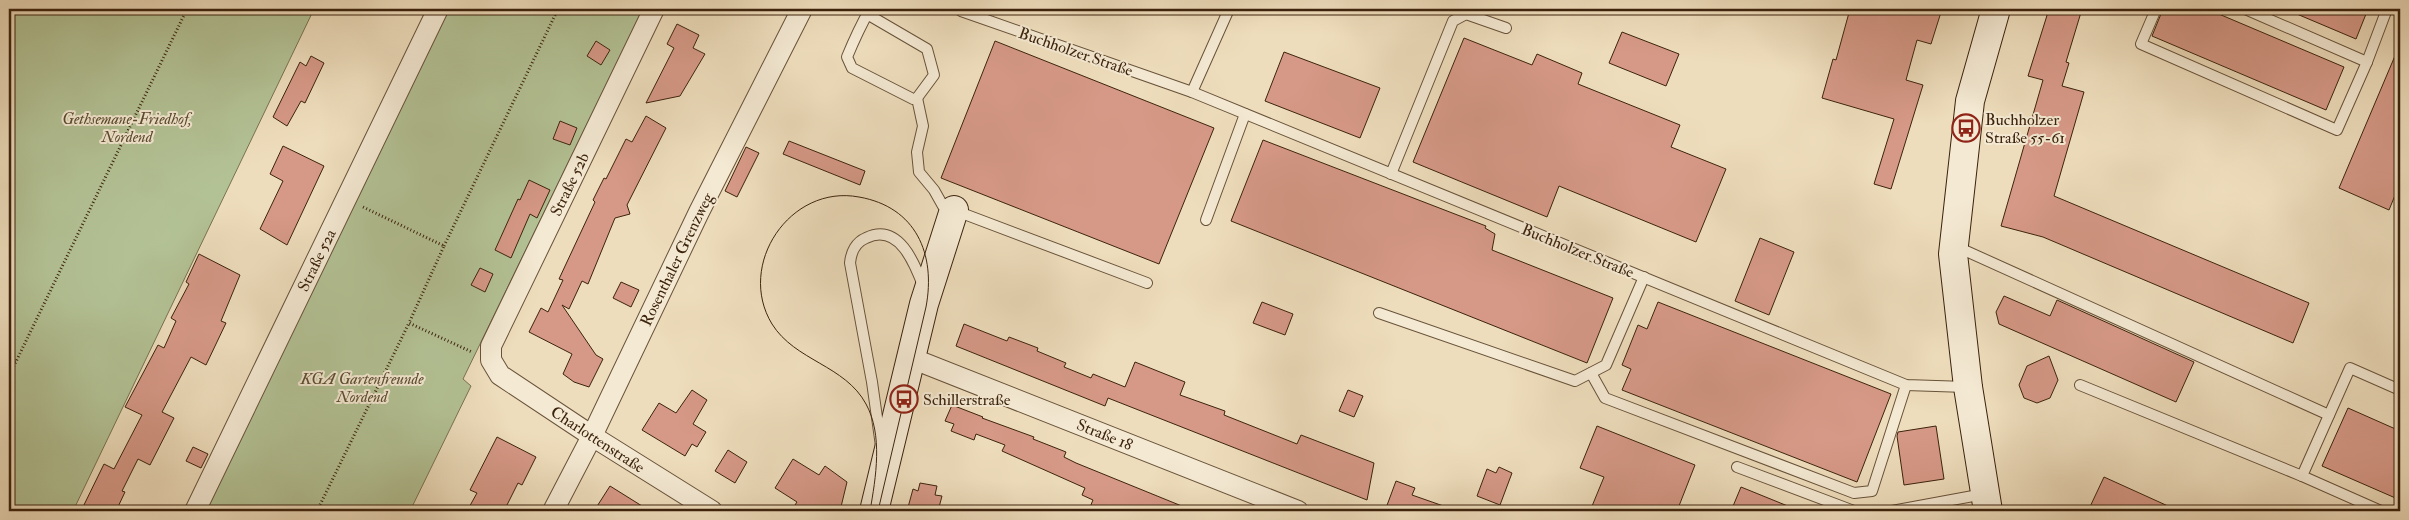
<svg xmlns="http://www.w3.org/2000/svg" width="2409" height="520" viewBox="0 0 2409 520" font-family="'IM FELL Double Pica',serif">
	<rect width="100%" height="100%" fill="#eeddbc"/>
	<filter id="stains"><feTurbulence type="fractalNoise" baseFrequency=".004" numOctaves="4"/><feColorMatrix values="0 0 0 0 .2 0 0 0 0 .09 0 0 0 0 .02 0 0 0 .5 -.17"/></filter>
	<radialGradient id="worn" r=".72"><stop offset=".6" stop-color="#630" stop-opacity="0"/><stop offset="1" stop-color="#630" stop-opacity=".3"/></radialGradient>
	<g fill="#b3c295" stroke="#787251">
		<polygon points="9,9 314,9 73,511 9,511"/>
		<polygon points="438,9 643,9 463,379 471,386 410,511 195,511"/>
	</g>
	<g fill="#d69987" stroke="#3c230d">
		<polygon points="1850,9 1942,9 1931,44 1917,40 1906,80 1923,85 1891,189 1874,184 1894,119 1822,98 1833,59 1836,60"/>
		<polygon points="2049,9 2082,9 2066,62 2069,63 2062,86 2084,92 2054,196 2309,303 2293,343 2043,237 2001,226 2043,80 2028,76"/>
		<polygon points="2163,9 2207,9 2344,67 2326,110 2152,36"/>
		<polygon points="2285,9 2368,9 2356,39"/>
		<polygon points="677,24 699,35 693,48 705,54 680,96 646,103 674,48 667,44"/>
		<polygon points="1622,32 1679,54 1666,86 1609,63"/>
		<polygon points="1464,38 1532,65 1537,54 1582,73 1578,84 1680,125 1671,147 1726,169 1696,242 1559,186 1547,217 1413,162"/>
		<polygon points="596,41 610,50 601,65 587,56"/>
		<polygon points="995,41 1214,128 1159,264 941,178"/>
		<polygon points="2400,44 2400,183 2389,210 2339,188"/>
		<polygon points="1284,52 1380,88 1360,138 1265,101"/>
		<polygon points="311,56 324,63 305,103 301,101 287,126 273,117 300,62 306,66"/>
		<polygon points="646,116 666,128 627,205 630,214 615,218 588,284 582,281 569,309 562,305 596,355 603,359 589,387 574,382 563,374 572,354 529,332 541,308 548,312 563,280 559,279 595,202 593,200 604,178 606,179 626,139 632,142"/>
		<polygon points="560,121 577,128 570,145 553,139"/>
		<polygon points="1263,140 1486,226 1485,228 1495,234 1492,250 1613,298 1587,363 1231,221"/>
		<polygon points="789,141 865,171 860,185 783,154"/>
		<polygon points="283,146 324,166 287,245 260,229 283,181 270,174"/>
		<polygon points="746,147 759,153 737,197 725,191"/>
		<polygon points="529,180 550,190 537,218 530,214 511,258 495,250 518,199 520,200"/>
		<polygon points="1760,238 1794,252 1769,315 1735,301"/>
		<polygon points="199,254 240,275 221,321 226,323 206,365 191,357 162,412 174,418 150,465 138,459 122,491 125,492 116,511 81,511 104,464 114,469 142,415 125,407 158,345 164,348 176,321 171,318 189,284 186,282"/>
		<polygon points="480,268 493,274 485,292 471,285"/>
		<polygon points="621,282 639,290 631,307 613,298"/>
		<polygon points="2004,296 2050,316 2057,300 2194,362 2176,402 1999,324 1996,312"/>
		<polygon points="1262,302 1293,314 1285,335 1253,323"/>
		<polygon points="1658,302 1891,394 1857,482 1622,390 1631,369 1622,365 1638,325 1647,329"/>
		<polygon points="964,324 1007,341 1009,337 1038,348 1037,351 1066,363 1064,367 1091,378 1093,374 1125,387 1135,362 1185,382 1180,395 1225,411 1224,415 1297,444 1301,435 1374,463 1367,500 1108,398 1105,406 956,346"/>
		<polygon points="2049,356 2058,380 2050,398 2037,403 2024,398 2019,385 2027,366"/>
		<polygon points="692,390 707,400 693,424 706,432 697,447 692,444 685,456 642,430 659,403 676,413"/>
		<polygon points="1348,390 1363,396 1354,417 1339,411"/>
		<polygon points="952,405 983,417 982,418 1034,437 1033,439 1066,452 1064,457 1076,463 1194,511 1100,511 1090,507 1093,500 1082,495 1085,488 1002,451 1005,445 976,434 974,440 951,431 954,424 945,421"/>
		<polygon points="2348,408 2400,431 2400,500 2322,466"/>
		<polygon points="1597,426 1695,465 1677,511 1590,511 1604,477 1580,468"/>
		<polygon points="1936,426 1944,479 1904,485 1897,436 1898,432"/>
		<polygon points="497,437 536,457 522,485 518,483 504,511 467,511 477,493 470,490"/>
		<polygon points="193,447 208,454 201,468 186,461"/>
		<polygon points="728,450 747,462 735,483 715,471"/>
		<polygon points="793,459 819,475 825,466 847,482 840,511 791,511 797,502 775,488"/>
		<polygon points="1499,467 1512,473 1500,505 1477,496 1487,469 1496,473"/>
		<polygon points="2104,477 2179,511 2088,511"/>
		<polygon points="1396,481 1415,488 1412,495 1452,509 1452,511 1394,511 1386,508"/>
		<polygon points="920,483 937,486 935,495 942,496 938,511 907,511 913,489 918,491"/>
		<polygon points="610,486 650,511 594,511"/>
		<polygon points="1741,487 1800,511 1731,511"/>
	</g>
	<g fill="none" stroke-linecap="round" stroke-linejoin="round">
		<g stroke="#685239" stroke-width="12">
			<g id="lane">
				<polyline points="962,9 961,11 1192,92 1906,385 1966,387"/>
				<polyline points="2156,9 2141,44 2337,130 2367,62"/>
				<polyline points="2245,9 2367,62 2387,9"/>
				<path d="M867,14L927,49L934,75L917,98L913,99L852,68L847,57C854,40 861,25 870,9"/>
				<polyline points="1192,92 1229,9"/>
				<polyline points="917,98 923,126 917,152 919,172 934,190 943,206 1147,283"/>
				<polyline points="1391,174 1453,21 1466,14 1506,28"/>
				<polyline points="1206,220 1245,114"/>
				<polyline points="1955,246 2329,415"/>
				<polyline points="1379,313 1575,381 1606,365 1644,277"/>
				<polyline points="1591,373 1605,398 1854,493 1872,491 1906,385"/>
				<polyline points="2080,385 2302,476"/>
				<path d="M881,446L872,382L850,263C851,252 856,242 866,238C899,222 915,264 924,288"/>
				<polyline points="1737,467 1854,511"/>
				<polyline points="1892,511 1984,494"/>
				<polyline points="2381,511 2302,476 2350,368 2400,390"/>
			</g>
		</g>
		<g stroke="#685239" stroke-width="22">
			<g id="street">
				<polyline points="654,9 491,346 491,360 500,375 592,436 712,511"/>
				<polyline points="911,358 1298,511"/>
				<polyline points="195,511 438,9"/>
				<polyline points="553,511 592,436 699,212 802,9"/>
			</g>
		</g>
		<g stroke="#3c230d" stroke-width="30">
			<g id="secondary">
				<polyline points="874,511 924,304 954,210"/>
				<polyline points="1988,511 1968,387 1953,254 1970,101 1996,9"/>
			</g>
		</g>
		<g stroke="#3c230d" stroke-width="3" stroke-dasharray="1 2.5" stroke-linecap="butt">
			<polyline points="363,207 444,246 409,323 472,352"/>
			<polyline points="444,246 558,9"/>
			<polyline points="9,358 16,361"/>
			<polyline points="9,376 187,9"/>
			<polyline points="317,511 409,323"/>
		</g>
		<use href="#lane" stroke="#f4e9d3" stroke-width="10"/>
		<use href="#street" stroke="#f4e9d3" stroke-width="20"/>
		<use href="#secondary" stroke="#f4e9d3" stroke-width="28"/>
		<path stroke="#3c230d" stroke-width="1" d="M870,511C876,477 883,435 866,404C845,365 795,361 772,324C736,265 790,184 859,197C916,207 936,254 926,307L878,511"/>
	</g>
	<defs>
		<g id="bus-ring" transform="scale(1.4375)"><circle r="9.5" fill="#f4e9d3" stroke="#8f2418" stroke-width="1.5"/><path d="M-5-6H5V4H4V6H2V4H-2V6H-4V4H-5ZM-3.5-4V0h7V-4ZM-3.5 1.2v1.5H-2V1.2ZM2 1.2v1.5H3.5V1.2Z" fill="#8f2418"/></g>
	</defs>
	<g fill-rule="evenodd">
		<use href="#bus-ring" x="1966" y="128"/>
		<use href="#bus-ring" x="904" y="399"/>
	</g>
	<g text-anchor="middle" stroke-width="4" stroke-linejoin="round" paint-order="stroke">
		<g font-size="16" fill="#3c230d" stroke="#f4e9d3">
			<text transform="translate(1076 51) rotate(19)" y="6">Buchholzer Straße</text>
			<text transform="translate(569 184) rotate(-64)" y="6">Straße 52b</text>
			<text transform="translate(1578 250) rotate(22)" y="6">Buchholzer Straße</text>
			<text transform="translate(676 259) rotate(-64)" y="6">Rosenthaler Grenzweg</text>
			<text transform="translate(316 260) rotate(-64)" y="6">Straße 52a</text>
			<text transform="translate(1105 434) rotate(22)" y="6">Straße 18</text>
			<text transform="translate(598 439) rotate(33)" y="6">Charlottenstraße</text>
		</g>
		<g font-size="16" font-style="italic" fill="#5a4b2f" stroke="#f4e9d3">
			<text x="127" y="124">Gethsemane-Friedhof,<tspan x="127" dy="18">Nordend</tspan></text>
			<text x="362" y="384">KGA Gartenfreunde<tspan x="362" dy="18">Nordend</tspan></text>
		</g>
		<g font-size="16" fill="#3c230d" stroke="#f4e9d3" text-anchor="start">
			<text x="1985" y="125">Buchholzer<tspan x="1985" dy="18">Straße 55-61</tspan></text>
			<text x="923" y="405">Schillerstraße</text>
		</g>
	</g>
	<rect width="2409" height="520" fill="none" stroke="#eeddbc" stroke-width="30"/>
	<rect x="10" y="10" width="2389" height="500" fill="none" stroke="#3c230d" stroke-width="2.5"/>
	<rect x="15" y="15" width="2379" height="490" fill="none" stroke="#3c230d"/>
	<rect width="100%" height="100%" filter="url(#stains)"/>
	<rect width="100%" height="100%" fill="url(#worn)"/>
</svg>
